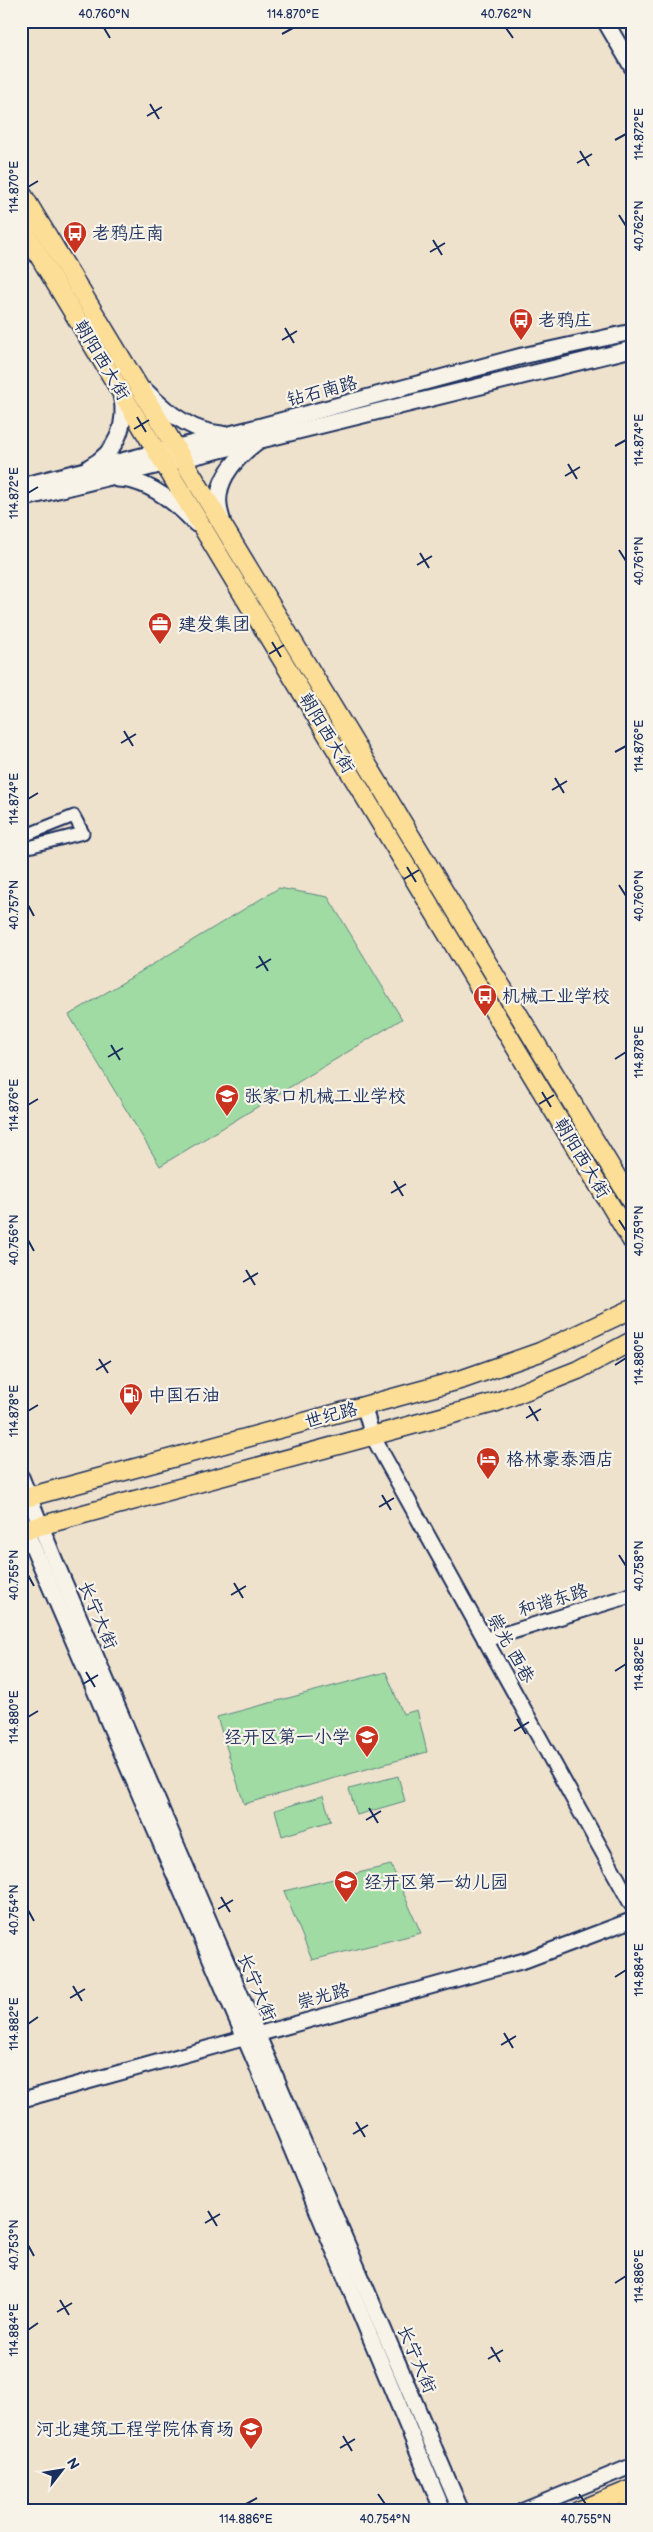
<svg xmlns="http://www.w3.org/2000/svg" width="653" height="2532" viewBox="0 0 653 2532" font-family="'Balsamiq Sans','LXGW WenKai TC',sans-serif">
	<rect width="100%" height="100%" fill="#efe2cd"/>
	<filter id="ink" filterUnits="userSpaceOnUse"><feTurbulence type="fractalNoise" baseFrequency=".02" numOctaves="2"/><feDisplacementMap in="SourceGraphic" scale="10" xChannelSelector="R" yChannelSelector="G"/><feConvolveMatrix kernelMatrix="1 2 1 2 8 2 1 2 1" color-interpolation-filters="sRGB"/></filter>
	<g filter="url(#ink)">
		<g fill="#9fdba3" stroke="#5d8580">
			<polygon points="279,888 328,897 402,1019 160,1166 69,1015"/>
			<polygon points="386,1672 403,1714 417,1710 427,1752 244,1804 217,1717"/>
			<polygon points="398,1776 405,1801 357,1815 349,1789"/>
			<polygon points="323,1796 331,1821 282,1836 275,1810"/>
			<polygon points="391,1865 421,1933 312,1960 284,1891"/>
		</g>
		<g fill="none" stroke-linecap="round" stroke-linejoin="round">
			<g stroke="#1b2f5e" stroke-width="15">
				<polyline id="minor" points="21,837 74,816 83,833 21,849"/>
			</g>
			<g stroke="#1b2f5e" stroke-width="18">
				<g id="tertiary">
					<polyline points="364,1406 372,1435 632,1905"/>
					<polyline points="485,1640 632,1595"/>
					<polyline points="21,2100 526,1960 632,1920"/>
					<polyline points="522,2511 632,2466"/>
				</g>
			</g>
			<g stroke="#1b2f5e" stroke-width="19">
				<g id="secondary">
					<polyline points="605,21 632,67"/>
					<path d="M146,391C166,412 192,432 222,434"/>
					<path d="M89,467C117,452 128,424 121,394"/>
					<path d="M117,479C148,479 176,503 196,524"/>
					<polyline points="21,486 246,430 522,356 632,332"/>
					<polyline points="21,499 632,349"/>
					<path d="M222,519C210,486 232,461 257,442"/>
					<polyline points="21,1477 55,1561 461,2511"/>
					<polyline points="21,1519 258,2068 443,2511"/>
				</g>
			</g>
			<g stroke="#1b2f5e" stroke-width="21">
				<g id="primary">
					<polyline points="21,192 632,1202"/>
					<polyline points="21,226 632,1241"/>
					<polyline points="21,1499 463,1379 540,1352 632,1309"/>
					<polyline points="21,1531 497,1402 578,1370 632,1341"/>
					<polyline points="578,2511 632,2489"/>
					<polyline points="625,2511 632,2508"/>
				</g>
			</g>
			<use href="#minor" stroke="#f7f3e8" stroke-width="11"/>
			<use href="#tertiary" stroke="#f7f3e8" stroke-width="14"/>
			<use href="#secondary" stroke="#f7f3e8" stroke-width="15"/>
			<use href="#primary" stroke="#fdde96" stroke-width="18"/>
		</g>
	</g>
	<path fill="none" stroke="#1b2f5e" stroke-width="2" d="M104,28L110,38M506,28L513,38M282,34L293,28M150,104L159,119M147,116L162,107M615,140L626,134M580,151L589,166M577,163L592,154M28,187L38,181M619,215L626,226M433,240L442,255M430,252L445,243M285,328L294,343M282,340L297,331M137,417L146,432M134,429L149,420M615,446L626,440M568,464L577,479M565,476L580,467M28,493L38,487M619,550L626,561M420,553L429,568M417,565L432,556M272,642L281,657M269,654L284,645M124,731L133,746M121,743L136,734M615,752L626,746M555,778L564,793M552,790L567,781M28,799L38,793M407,867L416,882M404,879L419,870M619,885L626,896M28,905L34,916M259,956L268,971M256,968L271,959M111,1045L120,1060M108,1057L123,1048M615,1059L626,1052M542,1092L551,1107M539,1104L554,1095M28,1105L38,1099M394,1181L403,1196M391,1193L406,1184M619,1220L626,1231M28,1240L34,1251M246,1270L255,1285M243,1282L258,1273M99,1359L108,1373M615,1365L626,1358M96,1370L111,1361M529,1406L538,1421M28,1411L38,1405M526,1418L541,1409M382,1495L391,1510M379,1507L394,1498M619,1555L626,1566M28,1575L34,1586M234,1583L243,1598M231,1595L246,1586M615,1671L626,1664M86,1672L95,1687M83,1684L98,1675M28,1717L38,1711M517,1719L526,1734M514,1731L529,1722M369,1808L378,1823M366,1820L381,1811M221,1897L230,1912M218,1909L233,1900M28,1910L34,1921M615,1977L626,1970M73,1986L82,2001M70,1998L85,1989M28,2024L38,2017M504,2033L513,2048M501,2045L516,2036M356,2122L365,2137M353,2134L368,2125M208,2211L217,2226M205,2223L220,2214M28,2245L34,2256M615,2283L626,2276M60,2300L69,2315M57,2312L72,2303M28,2330L38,2323M491,2347L500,2362M488,2359L503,2350M343,2436L352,2451M340,2448L355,2439M378,2494L385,2504M579,2494L586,2504M246,2504L257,2498"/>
	<defs>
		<g id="bus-pin" transform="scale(1.25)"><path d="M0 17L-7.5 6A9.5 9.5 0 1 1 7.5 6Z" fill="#c8321e" stroke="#f7f3e8"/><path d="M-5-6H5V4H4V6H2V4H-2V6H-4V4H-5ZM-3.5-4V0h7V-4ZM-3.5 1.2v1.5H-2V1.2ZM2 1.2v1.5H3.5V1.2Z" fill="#fff"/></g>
		<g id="office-pin" transform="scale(1.25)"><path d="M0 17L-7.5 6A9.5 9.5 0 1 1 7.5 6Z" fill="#c8321e" stroke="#f7f3e8"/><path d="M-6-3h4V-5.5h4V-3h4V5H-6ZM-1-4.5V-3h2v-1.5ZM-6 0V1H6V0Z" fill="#fff"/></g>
		<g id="school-pin" transform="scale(1.25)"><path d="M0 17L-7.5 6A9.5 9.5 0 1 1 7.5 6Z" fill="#c8321e" stroke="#f7f3e8"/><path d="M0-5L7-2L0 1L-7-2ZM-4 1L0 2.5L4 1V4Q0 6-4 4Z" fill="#fff"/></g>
		<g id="fuel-pin" transform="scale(1.25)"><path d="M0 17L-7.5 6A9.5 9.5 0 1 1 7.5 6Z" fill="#c8321e" stroke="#f7f3e8"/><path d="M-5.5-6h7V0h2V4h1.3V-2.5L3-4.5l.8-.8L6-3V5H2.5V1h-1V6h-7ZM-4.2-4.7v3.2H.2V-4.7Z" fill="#fff"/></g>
		<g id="hotel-pin" transform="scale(1.25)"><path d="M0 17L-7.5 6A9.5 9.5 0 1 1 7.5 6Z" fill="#c8321e" stroke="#f7f3e8"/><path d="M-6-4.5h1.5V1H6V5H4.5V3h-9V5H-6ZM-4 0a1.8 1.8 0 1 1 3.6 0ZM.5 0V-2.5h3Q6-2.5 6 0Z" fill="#fff"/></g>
	</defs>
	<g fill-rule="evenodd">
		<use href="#bus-pin" x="75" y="233"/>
		<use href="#bus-pin" x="521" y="320"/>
		<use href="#office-pin" x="160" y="624"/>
		<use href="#bus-pin" x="485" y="996"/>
		<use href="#school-pin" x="227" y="1096"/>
		<use href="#fuel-pin" x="131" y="1395"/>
		<use href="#hotel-pin" x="488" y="1459"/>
		<use href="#school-pin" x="367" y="1737"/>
		<use href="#school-pin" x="346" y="1882"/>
		<use href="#school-pin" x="251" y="2429"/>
	</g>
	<g text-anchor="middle" stroke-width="4.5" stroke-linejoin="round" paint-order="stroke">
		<g font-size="18" fill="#1b2f5e" stroke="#f7f3e8" text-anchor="start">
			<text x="92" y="239">老鸦庄南</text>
			<text x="538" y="326">老鸦庄</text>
			<text x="178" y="630">建发集团</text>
			<text x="502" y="1002">机械工业学校</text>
			<text x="244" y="1102">张家口机械工业学校</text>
			<text x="148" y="1401">中国石油</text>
			<text x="506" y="1465">格林豪泰酒店</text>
			<text x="350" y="1743" text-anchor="end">经开区第一小学</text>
			<text x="364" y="1888">经开区第一幼儿园</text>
			<text x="234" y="2435" text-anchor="end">河北建筑工程学院体育场</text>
		</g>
		<g font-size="18" fill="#1b2f5e" stroke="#f7f3e8">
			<text transform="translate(102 360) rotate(59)" y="6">朝阳西大街</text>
			<text transform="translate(322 391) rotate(-15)" y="6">钻石南路</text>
			<text transform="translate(327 733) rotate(59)" y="6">朝阳西大街</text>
			<text transform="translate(582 1158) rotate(59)" y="6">朝阳西大街</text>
			<text transform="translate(331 1415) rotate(-15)" y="6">世纪路</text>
			<text transform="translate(553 1600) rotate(-17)" y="6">和谐东路</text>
			<text transform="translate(98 1615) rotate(67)" y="6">长宁大街</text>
			<text transform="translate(511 1648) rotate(61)" y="6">崇光 西巷</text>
			<text transform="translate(257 1987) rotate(67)" y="6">长宁大街</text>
			<text transform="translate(323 1996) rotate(-15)" y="6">崇光路</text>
			<text transform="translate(417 2359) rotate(67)" y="6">长宁大街</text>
		</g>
	</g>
	<rect width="653" height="2532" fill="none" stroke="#f7f3e8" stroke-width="55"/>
	<g transform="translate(62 2470) rotate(59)" stroke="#f7f3e8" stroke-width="4" paint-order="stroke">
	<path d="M0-4L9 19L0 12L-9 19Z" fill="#1b2f5e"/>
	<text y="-8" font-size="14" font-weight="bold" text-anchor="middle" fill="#1b2f5e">N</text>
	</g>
	<rect x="28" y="28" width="598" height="2476" fill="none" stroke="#1b2f5e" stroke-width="2"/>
	<g font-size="12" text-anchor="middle" fill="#1b2f5e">
		<text x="104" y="18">40.760°N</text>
		<text x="293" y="18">114.870°E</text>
		<text x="506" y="18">40.762°N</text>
		<text transform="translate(639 134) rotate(-90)" y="4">114.872°E</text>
		<text transform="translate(14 187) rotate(-90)" y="4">114.870°E</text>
		<text transform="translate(639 226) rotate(-90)" y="4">40.762°N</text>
		<text transform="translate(639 440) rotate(-90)" y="4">114.874°E</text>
		<text transform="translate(14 493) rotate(-90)" y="4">114.872°E</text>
		<text transform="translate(639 561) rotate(-90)" y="4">40.761°N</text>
		<text transform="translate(639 746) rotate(-90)" y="4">114.876°E</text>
		<text transform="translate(14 799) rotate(-90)" y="4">114.874°E</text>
		<text transform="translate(639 896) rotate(-90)" y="4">40.760°N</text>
		<text transform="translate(14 905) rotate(-90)" y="4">40.757°N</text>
		<text transform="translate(639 1052) rotate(-90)" y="4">114.878°E</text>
		<text transform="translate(14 1105) rotate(-90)" y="4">114.876°E</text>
		<text transform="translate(639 1231) rotate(-90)" y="4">40.759°N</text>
		<text transform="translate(14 1240) rotate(-90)" y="4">40.756°N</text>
		<text transform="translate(639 1358) rotate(-90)" y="4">114.880°E</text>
		<text transform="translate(14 1411) rotate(-90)" y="4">114.878°E</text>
		<text transform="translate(639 1566) rotate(-90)" y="4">40.758°N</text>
		<text transform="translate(14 1575) rotate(-90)" y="4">40.755°N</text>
		<text transform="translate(639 1664) rotate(-90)" y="4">114.882°E</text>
		<text transform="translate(14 1717) rotate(-90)" y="4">114.880°E</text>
		<text transform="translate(14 1910) rotate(-90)" y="4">40.754°N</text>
		<text transform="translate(639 1970) rotate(-90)" y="4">114.884°E</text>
		<text transform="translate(14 2024) rotate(-90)" y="4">114.882°E</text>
		<text transform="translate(14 2245) rotate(-90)" y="4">40.753°N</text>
		<text transform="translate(639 2276) rotate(-90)" y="4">114.886°E</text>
		<text transform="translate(14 2330) rotate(-90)" y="4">114.884°E</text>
		<text x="246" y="2523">114.886°E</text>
		<text x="385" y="2523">40.754°N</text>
		<text x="586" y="2523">40.755°N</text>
	</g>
</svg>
